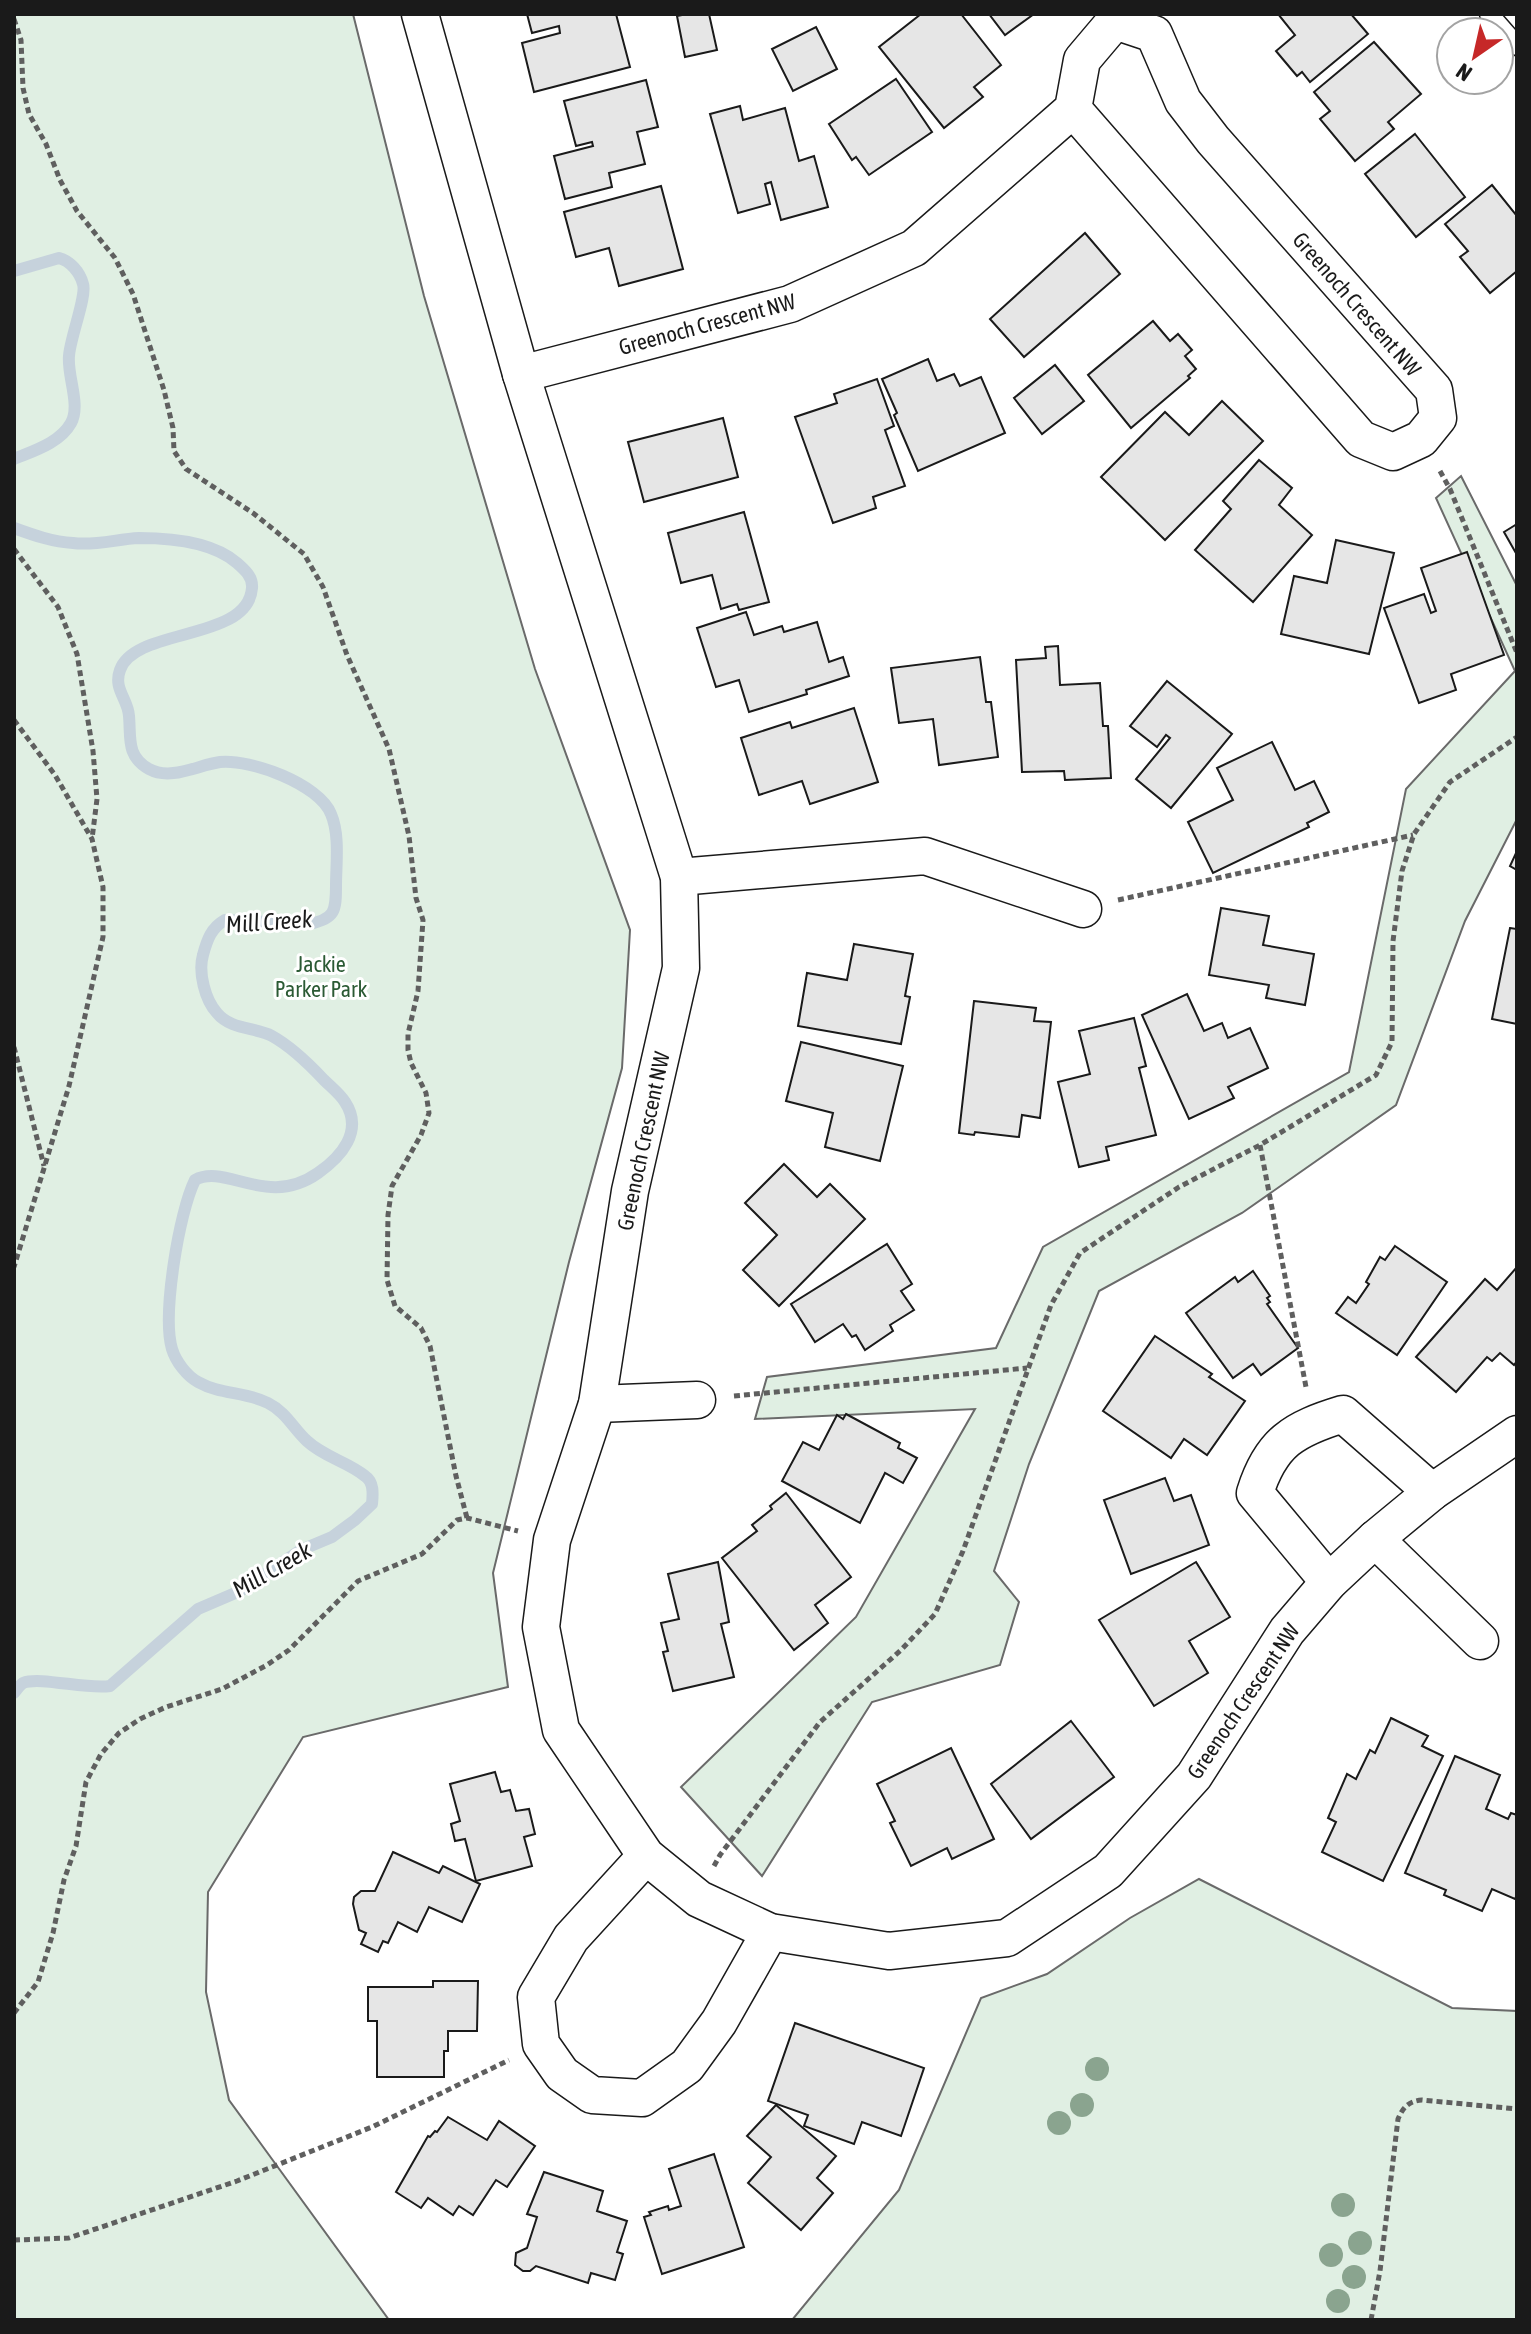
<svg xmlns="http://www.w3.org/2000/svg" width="1531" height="2334" viewBox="0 0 1531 2334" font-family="'Asap Condensed',sans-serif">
	<rect width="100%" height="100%" fill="#fff"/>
	<g fill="#e0efe3" stroke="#6a6a6a" stroke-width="2">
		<polygon points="14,14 353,14 424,296 535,669 630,930 622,1068 569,1262 493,1573 508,1687 303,1737 208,1892 206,1992 229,2100 389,2320 14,2320"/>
		<polygon points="1461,476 1517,586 1517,819 1465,921 1396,1105 1242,1213 1099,1291 1029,1464 994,1571 1019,1602 1000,1665 872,1702 762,1876 681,1787 856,1617 975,1409 755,1419 767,1377 996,1348 1043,1247 1349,1072 1406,789 1515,671 1436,498"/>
		<polygon points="1199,1879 1452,2008 1517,2011 1517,2320 792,2320 899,2190 981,1998 1047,1974 1130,1918"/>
	</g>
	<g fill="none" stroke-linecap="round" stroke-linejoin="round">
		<g stroke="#c6d2dc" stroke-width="12">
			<path d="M14,271L59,258C70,261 80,272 83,284C87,296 70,338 69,356C67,376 81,405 71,423C60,443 33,451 14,459"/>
			<path d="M14,528C33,535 53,542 73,543C95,546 117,539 139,538C171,538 213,542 237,563C245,570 253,577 252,588C248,642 135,627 120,670C113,689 128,699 129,716C131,738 126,756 149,769C171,781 198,765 220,762C251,759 319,784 331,814C340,835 336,864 336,886C336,911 335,919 309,924L225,920C211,928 207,940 203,955C198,972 205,1000 217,1013C231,1030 255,1027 272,1036C292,1047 309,1064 324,1080C331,1087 340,1094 345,1102C364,1131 341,1157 318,1173C267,1209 226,1163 195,1180C179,1212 162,1315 172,1349C176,1362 187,1376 198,1382C221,1395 244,1391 268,1403C286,1412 293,1428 307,1441C324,1457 348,1462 365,1476C374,1482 373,1494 372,1504L355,1520L332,1537L301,1550L240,1591L198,1609L110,1686C87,1690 40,1676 23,1683C20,1685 17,1689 14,1693"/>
		</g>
	</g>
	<g fill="#e6e6e6" stroke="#1a1a1a" stroke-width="2">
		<polygon points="527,14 616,14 630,67 534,92 522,43 560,33 559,26 532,33"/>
		<polygon points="687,14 709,14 717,50 685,57 677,16"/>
		<polygon points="921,14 961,14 1001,65 974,87 983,97 944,128 879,47"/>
		<polygon points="989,14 1034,14 1005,35"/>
		<polygon points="1278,14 1351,14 1368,34 1310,82 1302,72 1297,76 1276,51 1295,35"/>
		<polygon points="816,27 837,69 793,91 772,49"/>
		<polygon points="1374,42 1421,94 1388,122 1394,129 1355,161 1320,119 1330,111 1314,92"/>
		<polygon points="896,79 932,132 869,175 856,157 852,160 829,124"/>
		<polygon points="646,80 658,127 637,132 645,164 609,173 612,187 565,199 554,156 593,146 592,142 576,146 564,101"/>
		<polygon points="740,106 743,120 785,108 799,161 814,156 828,207 781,220 771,182 765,184 770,204 738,213 710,114"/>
		<polygon points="1415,134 1465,197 1416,237 1365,174"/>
		<polygon points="1492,185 1517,216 1517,271 1490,293 1460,257 1468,251 1445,224"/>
		<polygon points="661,186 683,269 619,286 609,248 576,257 564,212"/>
		<polygon points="1085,233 1120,274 1024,357 990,319"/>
		<polygon points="1153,321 1170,341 1178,334 1192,350 1185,356 1196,369 1188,376 1190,378 1131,428 1088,375"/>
		<polygon points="928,359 937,381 954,374 960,386 981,377 1005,433 918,471 894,415 897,413 882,379"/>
		<polygon points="1055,365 1084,401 1042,434 1014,398"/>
		<polygon points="877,379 894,426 885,430 905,486 873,497 876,508 833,523 795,417 837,403 834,394"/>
		<polygon points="1222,401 1263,441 1165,540 1101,477 1165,412 1189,435"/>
		<polygon points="723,418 738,477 644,502 628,442"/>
		<polygon points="1259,460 1292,488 1279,505 1312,535 1253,602 1195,550 1231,509 1223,501"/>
		<polygon points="744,512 769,602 739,610 737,604 721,609 712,575 681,583 668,533"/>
		<polygon points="1517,524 1517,555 1504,532"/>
		<polygon points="1336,540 1394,553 1369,654 1281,634 1294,576 1327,583"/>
		<polygon points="1467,552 1504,655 1451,674 1456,690 1419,703 1384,608 1424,594 1431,613 1436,611 1421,568"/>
		<polygon points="746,612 754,635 782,626 784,632 817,622 829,662 843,657 849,676 806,690 807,694 749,712 739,680 716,687 697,628"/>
		<polygon points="1058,646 1060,685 1100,683 1103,726 1108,726 1111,778 1065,780 1064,771 1022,772 1016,660 1046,658 1045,647"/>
		<polygon points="980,657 986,702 991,702 998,757 939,765 933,719 899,723 891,668"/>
		<polygon points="1167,681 1232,734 1171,808 1136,779 1170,738 1166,735 1157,747 1130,726"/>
		<polygon points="854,708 878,782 810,804 802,781 759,795 741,738 790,722 792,728"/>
		<polygon points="1272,742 1295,790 1314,781 1329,812 1307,823 1309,827 1213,873 1188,822 1233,800 1217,768"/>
		<polygon points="1517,851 1517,870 1510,866"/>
		<polygon points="1221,908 1269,916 1263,945 1314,954 1305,1005 1266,998 1269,985 1209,975"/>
		<polygon points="1510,928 1517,929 1517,1024 1492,1019"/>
		<polygon points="854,944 913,954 905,996 910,997 901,1044 798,1026 807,973 847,980"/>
		<polygon points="1187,994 1204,1031 1222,1023 1228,1038 1250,1028 1268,1068 1228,1087 1234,1098 1189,1119 1142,1015"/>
		<polygon points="974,1001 1036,1008 1034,1021 1051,1022 1040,1118 1022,1115 1019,1137 975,1132 974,1135 959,1133"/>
		<polygon points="1134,1018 1146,1066 1139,1068 1156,1135 1106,1147 1109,1160 1079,1167 1058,1082 1090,1074 1079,1031"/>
		<polygon points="801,1042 903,1066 880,1161 825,1147 833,1113 786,1101"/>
		<polygon points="784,1164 817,1197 830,1184 865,1219 779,1306 743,1270 777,1235 745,1203"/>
		<polygon points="887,1244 912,1284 901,1291 914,1310 890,1325 893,1331 865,1350 856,1335 852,1337 843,1324 815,1342 791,1304"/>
		<polygon points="1395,1246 1447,1282 1397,1355 1336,1313 1348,1297 1356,1303 1369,1284 1366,1282 1380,1257 1385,1260"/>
		<polygon points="1517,1267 1517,1361 1514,1365 1500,1353 1492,1361 1487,1357 1456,1392 1416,1357 1485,1279 1497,1290"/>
		<polygon points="1253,1271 1270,1296 1267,1298 1270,1302 1267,1304 1298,1348 1261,1375 1253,1364 1233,1378 1186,1313 1235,1277 1238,1282"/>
		<polygon points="1155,1336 1212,1374 1209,1377 1245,1401 1207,1455 1184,1439 1171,1458 1103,1411"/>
		<polygon points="846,1414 900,1443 898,1448 917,1458 903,1483 885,1473 860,1523 782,1481 803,1442 819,1450 837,1415 843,1419"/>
		<polygon points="1165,1478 1174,1501 1191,1495 1209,1545 1131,1574 1104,1500"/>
		<polygon points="786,1493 851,1577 815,1605 828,1623 794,1650 722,1558 757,1531 752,1525 772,1509 770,1506"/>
		<polygon points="718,1562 729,1622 721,1624 734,1677 673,1691 663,1652 668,1651 661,1623 679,1619 668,1574"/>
		<polygon points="1196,1562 1230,1617 1189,1641 1208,1673 1154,1706 1099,1620"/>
		<polygon points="1391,1718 1428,1736 1422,1746 1443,1756 1383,1881 1322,1852 1336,1822 1328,1818 1347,1774 1356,1779 1370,1750 1375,1753"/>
		<polygon points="1071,1721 1114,1777 1031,1839 991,1784"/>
		<polygon points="951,1748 994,1839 952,1859 947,1848 911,1866 890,1823 895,1821 877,1784"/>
		<polygon points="1455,1756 1500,1775 1486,1809 1508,1819 1511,1813 1517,1815 1517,1895 1515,1899 1492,1889 1482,1911 1444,1895 1446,1890 1405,1873"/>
		<polygon points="495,1772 501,1792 510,1790 516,1811 529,1809 535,1834 524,1837 532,1866 476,1881 465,1839 455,1841 451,1824 460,1821 450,1784"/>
		<polygon points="393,1852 439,1873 443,1866 480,1884 462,1922 429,1907 417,1932 398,1922 388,1943 383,1941 378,1952 361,1944 366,1933 359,1930 353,1904 354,1897 361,1891 375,1891"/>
		<polygon points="433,1981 478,1981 477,2031 448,2031 448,2051 444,2051 444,2077 377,2077 377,2021 368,2021 368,1987 433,1987"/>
		<polygon points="795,2023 924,2068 901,2136 862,2122 854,2144 804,2126 808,2115 768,2101"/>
		<polygon points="776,2105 836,2156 817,2178 833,2193 801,2230 748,2183 771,2157 747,2136"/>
		<polygon points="448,2117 487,2140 499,2121 535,2146 507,2187 496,2180 473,2215 459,2206 453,2215 428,2198 421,2208 396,2192 428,2136 430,2137 435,2131 437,2132"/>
		<polygon points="714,2154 744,2247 662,2274 644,2217 651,2215 649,2212 668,2206 669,2210 681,2206 669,2169"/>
		<polygon points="544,2172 603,2191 597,2211 627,2221 617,2252 623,2254 615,2280 591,2273 588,2283 536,2266 530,2271 523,2271 515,2265 516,2253 527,2248 537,2217 527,2214"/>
	</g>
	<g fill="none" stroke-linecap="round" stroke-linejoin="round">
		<g stroke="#1a1a1a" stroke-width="21">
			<polyline id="service" points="1489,14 1517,46"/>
		</g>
		<g stroke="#1a1a1a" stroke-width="39">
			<g id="minor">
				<polyline points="420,14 521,374 679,877 681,968 630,1191 597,1404 552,1540 541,1627 561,1730 646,1856 699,1899 770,1932 889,1951 1007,1938 1108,1871 1194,1776 1287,1631 1329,1582 1375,1539 1432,1492 1517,1434"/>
				<polyline points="521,374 790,304 914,248 1073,109 1082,60 1115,21 1154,34 1183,101 1213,140 1434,390 1438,418 1421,439 1393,452 1361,439 1073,109"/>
				<polyline points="679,877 925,856 1083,909"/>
				<polyline points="597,1404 697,1400"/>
				<polyline points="1375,1539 1480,1641"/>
				<path d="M1329,1582L1255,1493C1271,1442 1294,1429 1343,1414L1432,1492"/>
				<polyline points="646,1856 571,1938 536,1997 541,2044 562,2074 592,2095 642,2098 687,2066 719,2022 770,1932"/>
			</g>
		</g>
		<g stroke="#5f5f5f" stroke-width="5" stroke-dasharray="6 4" stroke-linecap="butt">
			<polyline points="14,19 21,40 23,88 29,114 46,144 60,180 77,211 115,258 133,294 164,390 173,428 174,451 186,469 253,513 304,554 323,587 347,655 389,749 409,836 416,898 423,920 418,991 408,1034 408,1050 411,1063 426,1093 429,1113 421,1135 392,1186 388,1215 387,1280 395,1306 421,1328 430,1346 456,1476 467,1518"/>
			<polyline points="1440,471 1450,489 1517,653"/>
			<polyline points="14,549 58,607 77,654 93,751 97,799 92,839"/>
			<polyline points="14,720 55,775 92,839 103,887 103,937 69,1086 14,1267"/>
			<polyline points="1118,900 1413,835"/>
			<polyline points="14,1047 44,1166"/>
			<polyline points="1260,1145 1306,1387"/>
			<polyline points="734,1396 1027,1368"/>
			<polyline points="714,1866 720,1855 820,1722 901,1650 935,1614 963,1551 1051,1305 1080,1253 1179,1187 1260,1145 1376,1075 1392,1042 1393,941 1402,871 1414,834 1450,782 1517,737"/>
			<polyline points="14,2013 38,1982 53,1933 64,1880 76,1846 86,1782 101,1754 119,1733 140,1719 166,1707 222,1689 267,1665 289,1650 358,1581 422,1554 457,1520 467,1518 518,1531"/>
			<polyline points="14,2240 69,2238 237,2181 372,2127 509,2060"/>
			<path d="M1371,2320L1380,2271L1398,2119C1403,2107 1409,2101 1422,2100L1517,2109"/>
		</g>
		<use href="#service" stroke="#fff" stroke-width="18"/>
		<use href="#minor" stroke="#fff" stroke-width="36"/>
	</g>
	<g fill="#8aa48f">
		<circle cx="1097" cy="2069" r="12"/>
		<circle cx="1082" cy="2105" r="12"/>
		<circle cx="1059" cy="2123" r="12"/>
		<circle cx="1343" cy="2205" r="12"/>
		<circle cx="1360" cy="2243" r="12"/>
		<circle cx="1331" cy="2255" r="12"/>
		<circle cx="1354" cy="2277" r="12"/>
		<circle cx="1338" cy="2301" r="12"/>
	</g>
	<g text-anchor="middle" stroke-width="6" stroke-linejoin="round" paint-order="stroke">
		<g font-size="22" fill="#1a1a1a" stroke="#fff">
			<text transform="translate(1357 304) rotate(49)" y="8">Greenoch Crescent NW</text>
			<text transform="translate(707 324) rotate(-15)" y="8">Greenoch Crescent NW</text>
			<text transform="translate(643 1141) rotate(-78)" y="8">Greenoch Crescent NW</text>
			<text transform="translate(1243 1701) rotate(-56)" y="8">Greenoch Crescent NW</text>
		</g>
		<g font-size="22" fill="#2b5a34" stroke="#fff">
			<text x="321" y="972">Jackie<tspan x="321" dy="25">Parker Park</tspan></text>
		</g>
		<g font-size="24" font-style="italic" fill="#1a1a1a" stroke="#fff">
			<text transform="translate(269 922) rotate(-4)" y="8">Mill Creek</text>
			<text transform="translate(272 1570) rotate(-30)" y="8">Mill Creek</text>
		</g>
	</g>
	<rect width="1531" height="2334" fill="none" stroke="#1a1a1a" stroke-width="32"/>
	<g transform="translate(1475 56) rotate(214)"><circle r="38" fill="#ffffff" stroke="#a3a3a3" stroke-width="2"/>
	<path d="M0-6L14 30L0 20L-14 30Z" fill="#c62828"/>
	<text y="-12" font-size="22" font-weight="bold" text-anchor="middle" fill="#1a1a1a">N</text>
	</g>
</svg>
